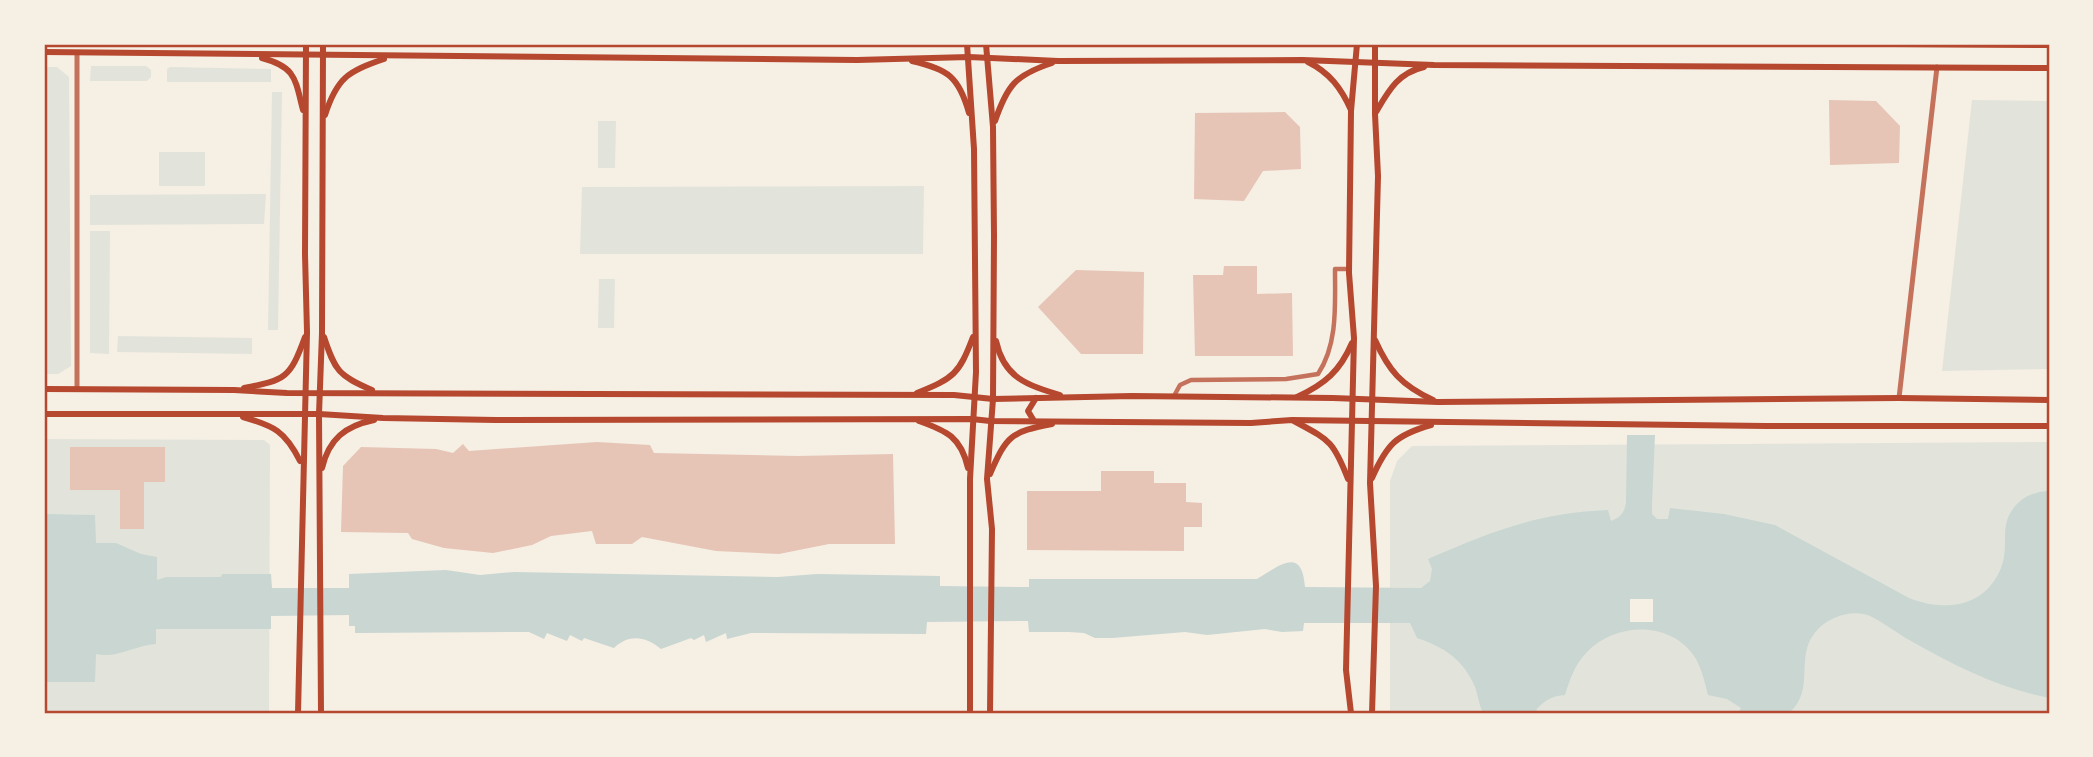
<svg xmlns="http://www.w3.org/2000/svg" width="2093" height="757" viewBox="0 0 2093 757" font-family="Manrope,sans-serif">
	<rect width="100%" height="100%" fill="#f6efe4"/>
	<g fill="#e2e4dc">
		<polygon points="91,66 146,66 151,70 151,77 147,81 90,81"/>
		<polygon points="44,67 57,67 69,77 71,366 58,374 44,374"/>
		<polygon points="170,67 271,69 271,82 167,82 167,69"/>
		<polygon points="272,92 282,92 278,330 268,330"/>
		<polygon points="1972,100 2049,101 2049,369 1942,371"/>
		<polygon points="598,121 616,121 615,168 598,168"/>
		<rect x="159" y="152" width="46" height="34"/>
		<polygon points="924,186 923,254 580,254 582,187"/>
		<polygon points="266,194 264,224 90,225 90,195"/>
		<polygon points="90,231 110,231 109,354 90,353"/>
		<polygon points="599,279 615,279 614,328 598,328"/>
		<polygon points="118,336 252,338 252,354 117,352"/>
		<polygon points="44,439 264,440 270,445 269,713 44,713"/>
		<polygon points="2049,442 2049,713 1390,713 1390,481 1397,461 1412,446"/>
	</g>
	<path fill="#c9d6d2" d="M1627,435H1655L1652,504V514L1657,519H1668L1670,508L1724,514L1775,525L1909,598C1944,612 1985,608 2001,568C2011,543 1996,524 2019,502C2027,495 2039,491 2049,491V698C1999,688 1955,666 1911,641C1898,634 1883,622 1870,616C1854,609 1832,616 1820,627C1791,654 1818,688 1789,713H1738L1741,708L1727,699L1708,695C1705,683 1702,670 1696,659C1672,620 1616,622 1587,652C1575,664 1570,679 1565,695C1552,696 1545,700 1536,710L1542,713H1483C1479,704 1478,696 1475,687C1464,660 1444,647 1417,638L1410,623H1304L1303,631L1282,632L1265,629L1207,635L1185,632L1112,638H1095L1084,633L1069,632H1029L1028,621L927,622L926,634L751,633L727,639L726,633L706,642L704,635L694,640L691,638L661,649C645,636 629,634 614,648L584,638L582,641L570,635L567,641L547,633L544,639L529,632L355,633V626H349V615L271,616V629H156V644C136,645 116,659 96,654L95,682H44V514L95,515L96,543H116L141,554L157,557V580L166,577H221L222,574H271L272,588H349V574L446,570L480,575L514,572L778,577L817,574L940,576V586L1017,587H1029V579H1257C1280,565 1302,546 1305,587L1421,588L1430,581L1432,569L1428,559C1492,531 1537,513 1608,510L1611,521C1621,517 1624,513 1626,503Z"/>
	<rect fill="#f6efe4" x="1630" y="599" width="23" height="23"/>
	<g fill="#e6c5b7">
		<polygon points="1829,100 1876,101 1900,126 1899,163 1830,165"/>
		<polygon points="1285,112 1300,127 1301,169 1263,171 1244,201 1194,199 1195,113"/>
		<polygon points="1224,266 1257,266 1257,294 1292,293 1293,356 1195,356 1193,275 1223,275"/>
		<polygon points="1076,270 1144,272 1143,354 1081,354 1038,307"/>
		<polygon points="597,442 650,445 654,453 798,456 893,454 895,544 829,544 779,554 716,551 642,537 632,544 596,544 592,531 551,536 532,545 493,553 444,548 412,539 408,533 341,532 343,466 361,447 436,449 453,453 463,444 469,451"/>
		<polygon points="70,447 165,447 165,482 144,482 144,529 120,529 120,490 70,490"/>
		<polygon points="1101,471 1154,471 1154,483 1186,483 1186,502 1202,503 1202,527 1184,527 1184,551 1027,550 1027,491 1101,491"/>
	</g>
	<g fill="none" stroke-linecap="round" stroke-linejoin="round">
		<path stroke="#c5725c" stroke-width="4.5" d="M1174,396L1180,385L1191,380L1286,379L1318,374C1338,344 1335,305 1335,269H1349"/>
		<g stroke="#c5725c" stroke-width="5">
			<polyline points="77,389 77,53"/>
			<polyline points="1899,398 1937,67"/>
		</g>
		<g stroke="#b5482f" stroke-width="6">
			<polyline points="967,44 974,149 976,372 970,479 970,713"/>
			<polyline points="986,44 993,127 994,236 993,399 987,479 992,529 990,713"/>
			<polyline points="1375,44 1472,44"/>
			<polyline points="1895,44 2049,45"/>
			<polyline points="44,52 857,60 969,57 1058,61 1303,60 1434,65 2049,68"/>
			<path d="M262,58C296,67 295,79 303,110"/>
			<path d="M912,61C948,69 959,77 969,113"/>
			<path d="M1308,62C1330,73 1341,88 1351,110"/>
			<path d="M1376,112C1389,90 1398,73 1424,67"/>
			<path d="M325,115C337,78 348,71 384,59"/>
			<path d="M995,121C1007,86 1015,75 1052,63"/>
			<path d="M324,337C335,371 339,376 372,390"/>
			<path d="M1375,340C1389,371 1401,385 1433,400"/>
			<path d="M996,341C1004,378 1027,385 1060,395"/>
			<path d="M244,388C286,380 290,378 305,337"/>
			<polyline points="44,389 234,390 287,393 954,395 993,399 1132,396 1333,398 1438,402 1899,398 2049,400"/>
			<path d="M917,393C954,378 959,374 973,337"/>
			<path d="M1297,397C1325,384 1340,371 1352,343"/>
			<polyline points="44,414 319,414 383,418 496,420 972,419 990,421 1251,423 1292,420 1766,426 2049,426"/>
			<path d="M243,417C274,426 285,431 300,461"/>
			<path d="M919,421C947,431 961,437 968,468"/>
			<polyline points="1034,421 1028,411 1036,398"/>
			<path d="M1294,421C1329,440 1333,440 1348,479"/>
			<path d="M322,468C329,439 345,426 374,420"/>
			<path d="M990,474C1007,435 1011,432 1052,424"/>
			<path d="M1372,478C1387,444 1396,435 1431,425"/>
			<polyline points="298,713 307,332 305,254 306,44"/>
			<polyline points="321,713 319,414 322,333 323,44"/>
			<polyline points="1351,713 1346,670 1354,338 1349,273 1351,111 1357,44"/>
			<polyline points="1372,713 1376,586 1370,483 1378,176 1375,114 1375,44"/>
		</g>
	</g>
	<rect width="2093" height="757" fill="none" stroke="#f6efe4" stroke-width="91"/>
	<rect x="46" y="46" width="2002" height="666" fill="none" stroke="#b5482f" stroke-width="2.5"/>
</svg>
